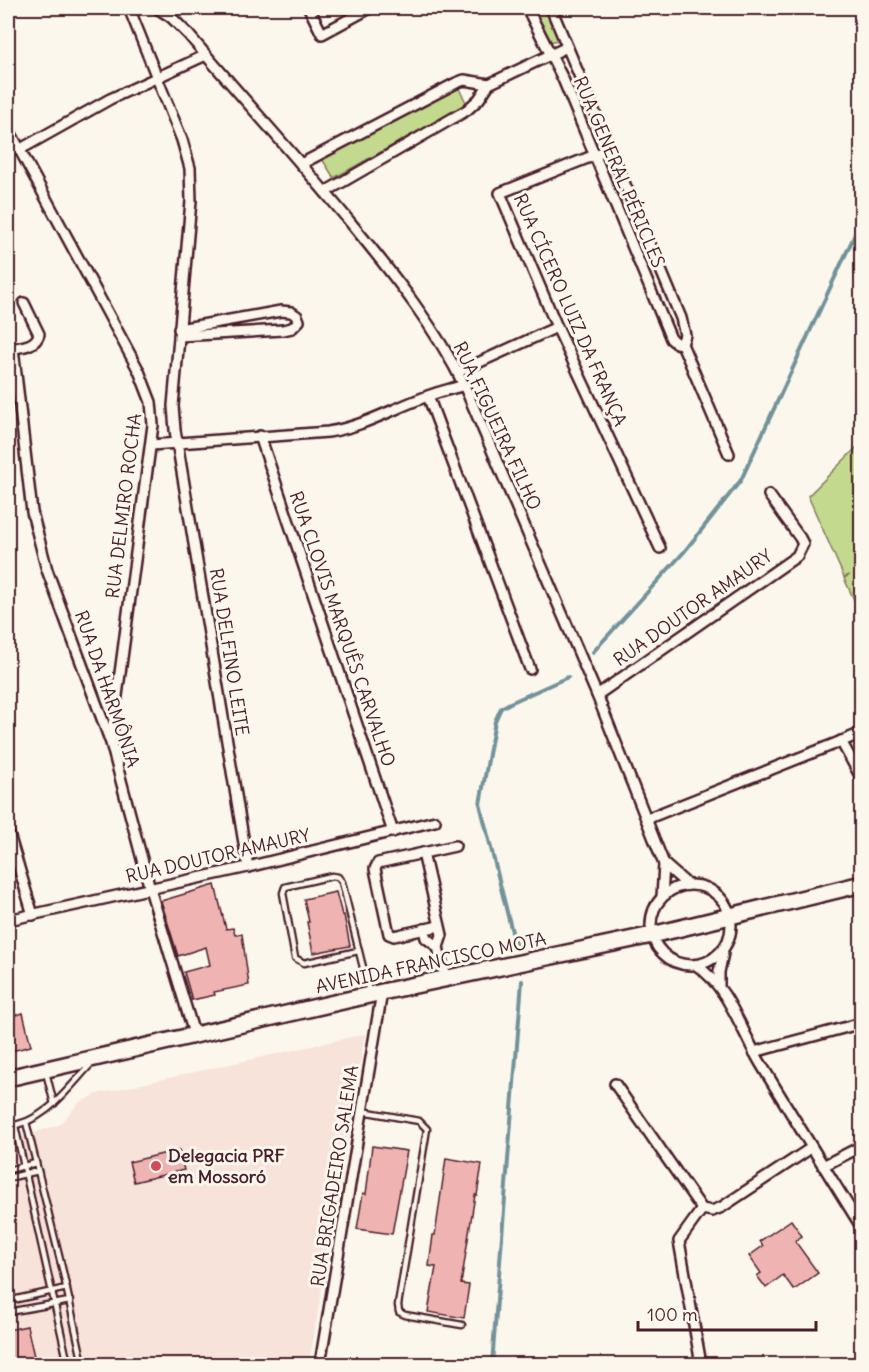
<svg xmlns="http://www.w3.org/2000/svg" width="869" height="1372" viewBox="0 0 869 1372" font-family="Delius,sans-serif">
	<rect width="100%" height="100%" fill="#fbf7ec"/>
	<filter id="ink" filterUnits="userSpaceOnUse"><feTurbulence type="fractalNoise" baseFrequency=".0167" numOctaves="2"/><feDisplacementMap in="SourceGraphic" scale="12" xChannelSelector="R" yChannelSelector="G"/><feConvolveMatrix kernelMatrix="1 2 1 2 8 2 1 2 1" color-interpolation-filters="sRGB"/></filter>
	<g filter="url(#ink)">
		<polygon fill="#f7e3da" points="365,1034 309,1364 8,1364 8,1141 59,1125 79,1103 97,1094"/>
		<g fill="#c3d98e" stroke="#867c5c" stroke-width="1.5">
			<polygon points="532,8 546,8 559,40 549,42"/>
			<polygon points="456,83 467,104 334,178 322,159"/>
			<polygon points="861,443 861,615 844,578 850,575 844,577 808,496"/>
		</g>
		<g fill="none" stroke-linecap="round" stroke-linejoin="round">
			<g stroke="#72929a" stroke-width="4">
				<polyline points="593,652 684,552 741,480 862,219"/>
				<polyline points="516,948 480,804 495,721 501,708 510,703 568,677"/>
				<polyline points="492,1364 522,981"/>
			</g>
		</g>
		<g fill="#efb3b1" stroke="#4a1f2b" stroke-width="1.5">
			<polygon points="215,885 226,929 233,928 235,935 242,934 249,985 214,992 215,995 192,1000 184,972 210,965 206,947 178,956 161,901"/>
			<polygon points="336,892 342,915 344,915 350,946 313,953 307,922 309,922 304,899"/>
			<polygon points="23,1013 31,1046 8,1052 8,1017"/>
			<polygon points="372,1146 407,1151 392,1234 357,1229 363,1193 366,1194"/>
			<polygon points="179,1150 184,1170 134,1182 129,1162"/>
			<polygon points="446,1158 482,1164 477,1195 475,1195 461,1284 469,1285 464,1318 428,1312 436,1267 429,1266 433,1235 435,1235"/>
			<polygon points="791,1220 802,1236 795,1241 818,1273 794,1290 783,1275 766,1288 757,1276 761,1273 749,1256 763,1246 760,1241"/>
			<polygon points="27,1326 36,1365 8,1365 8,1330"/>
		</g>
		<g fill="none" stroke-linecap="round" stroke-linejoin="round">
			<g stroke="#4a1f2b" stroke-width="9">
				<g id="service">
					<polyline points="358,951 304,963 295,958 283,893 285,887 332,876 338,877 342,882 369,992"/>
					<polyline points="46,1072 54,1104"/>
					<polyline points="362,1111 419,1121 427,1129 398,1305 399,1312 405,1315 462,1325"/>
					<polyline points="26,1122 63,1272 83,1364"/>
					<path d="M8,1126C45,1123 68,1088 92,1063"/>
					<polyline points="15,1126 68,1364"/>
					<polyline points="8,1170 36,1163"/>
					<polyline points="8,1178 38,1171"/>
					<polyline points="8,1301 67,1288"/>
					<polyline points="8,1312 70,1301"/>
				</g>
			</g>
			<g stroke="#4a1f2b" stroke-width="14">
				<g id="minor">
					<polyline points="129,8 182,140 190,168 191,201 173,406 175,430 248,867"/>
					<path d="M157,8L171,17L188,34C243,99 301,162 355,228C396,278 435,327 464,385L597,695L664,864L662,897"/>
					<polyline points="309,8 322,34 370,8"/>
					<polyline points="527,8 563,79 671,339 676,343 682,344"/>
					<polyline points="551,8 681,318 685,335 682,344 729,454"/>
					<polyline points="8,128 139,371 151,402 153,425 111,741"/>
					<polyline points="610,149 500,193 557,327 660,548"/>
					<polyline points="19,150 110,99 206,55"/>
					<polyline points="301,164 456,83 464,80 489,84"/>
					<polyline points="325,192 467,110 479,99 489,84 567,47"/>
					<polyline points="179,336 283,330 292,328 299,321 297,316 291,312 281,311 179,329"/>
					<polyline points="13,348 32,512 47,570 111,743 150,889 195,1037"/>
					<path d="M8,349C19,347 36,347 39,334L24,303"/>
					<polyline points="458,372 557,327"/>
					<polyline points="428,396 530,669"/>
					<polyline points="260,436 393,832"/>
					<path d="M151,445L328,432C366,426 393,408 428,396C440,391 452,389 464,385"/>
					<polyline points="597,695 797,556 803,544 800,538 769,495"/>
					<polyline points="841,741 862,779"/>
					<polyline points="646,819 862,733"/>
					<polyline points="8,831 33,915"/>
					<polyline points="423,853 442,935 438,947 446,979"/>
					<polyline points="664,864 688,885"/>
					<circle cx="691" cy="925" r="40"/>
					<polyline points="8,920 248,867 435,821"/>
					<polyline points="439,926 394,936 389,934 375,869 378,863 455,846"/>
					<polyline points="424,929 426,938 438,947"/>
					<path d="M696,965C729,987 741,1031 761,1064C794,1119 828,1173 862,1228"/>
					<polyline points="719,985 719,972 723,953"/>
					<polyline points="754,1052 862,1023"/>
					<polyline points="615,1084 702,1209 712,1211 722,1207 811,1148"/>
					<polyline points="823,1166 862,1146"/>
					<polyline points="320,1364 382,992"/>
					<polyline points="701,1364 679,1241 702,1209"/>
				</g>
			</g>
			<g stroke="#4a1f2b" stroke-width="20">
				<polyline id="primary" points="8,1078 382,992 652,935 862,884"/>
			</g>
			<use href="#service" stroke="#fbf7ec" stroke-width="4.5"/>
			<use href="#minor" stroke="#fbf7ec" stroke-width="9"/>
			<use href="#primary" stroke="#fbf7ec" stroke-width="15"/>
		</g>
	</g>
	<circle fill="#d1495b" stroke="#fbf7ec" stroke-width="2" cx="156" cy="1166" r="6"/>
	<g text-anchor="middle" stroke-width="6" stroke-linejoin="round" paint-order="stroke">
		<g font-size="18" fill="#4a1f2b" stroke="#fbf7ec">
			<text transform="translate(619 172) rotate(67)" y="6">RUA GENERAL PÉRICLES</text>
			<text transform="translate(570 310) rotate(66)" y="6">RUA CÍCERO LUIZ DA FRANÇA</text>
			<text transform="translate(497 426) rotate(65)" y="6">RUA FIGUEIRA FILHO</text>
			<text transform="translate(124 506) rotate(-83)" y="6">RUA DELMIRO ROCHA</text>
			<text transform="translate(693 608) rotate(-35)" y="6">RUA DOUTOR AMAURY</text>
			<text transform="translate(342 629) rotate(71)" y="6">RUA CLOVIS MARQUÊS CARVALHO</text>
			<text transform="translate(229 652) rotate(81)" y="6">RUA DELFINO LEITE</text>
			<text transform="translate(107 689) rotate(71)" y="6">RUA DA HARMÔNIA</text>
			<text transform="translate(218 856) rotate(-13)" y="6">RUA DOUTOR AMAURY</text>
			<text transform="translate(431 963) rotate(-12)" y="6">AVENIDA FRANCISCO MOTA</text>
			<text transform="translate(335 1176) rotate(-81)" y="6">RUA BRIGADEIRO SALEMA</text>
		</g>
		<g font-size="18" font-weight="bold" fill="#4a1f2b" stroke="#fbf7ec" text-anchor="start">
			<text x="168" y="1162">Delegacia PRF<tspan x="168" dy="21">em Mossoró</tspan></text>
		</g>
	</g>
	<rect width="869" height="1372" fill="none" stroke="#fbf7ec" stroke-width="30"/>
	<rect x="15" y="15" width="839" height="1342" fill="none" stroke="#4a1f2b" stroke-width="2" filter="url(#ink)"/>
	<path d="M638 1321v9h178v-9" fill="none" stroke="#4a1f2b" stroke-width="3"/>
	<text x="647" y="1321" font-size="18" fill="#4a1f2b" stroke="#fbf7ec" stroke-width="4.5" paint-order="stroke">100 m</text>
</svg>
